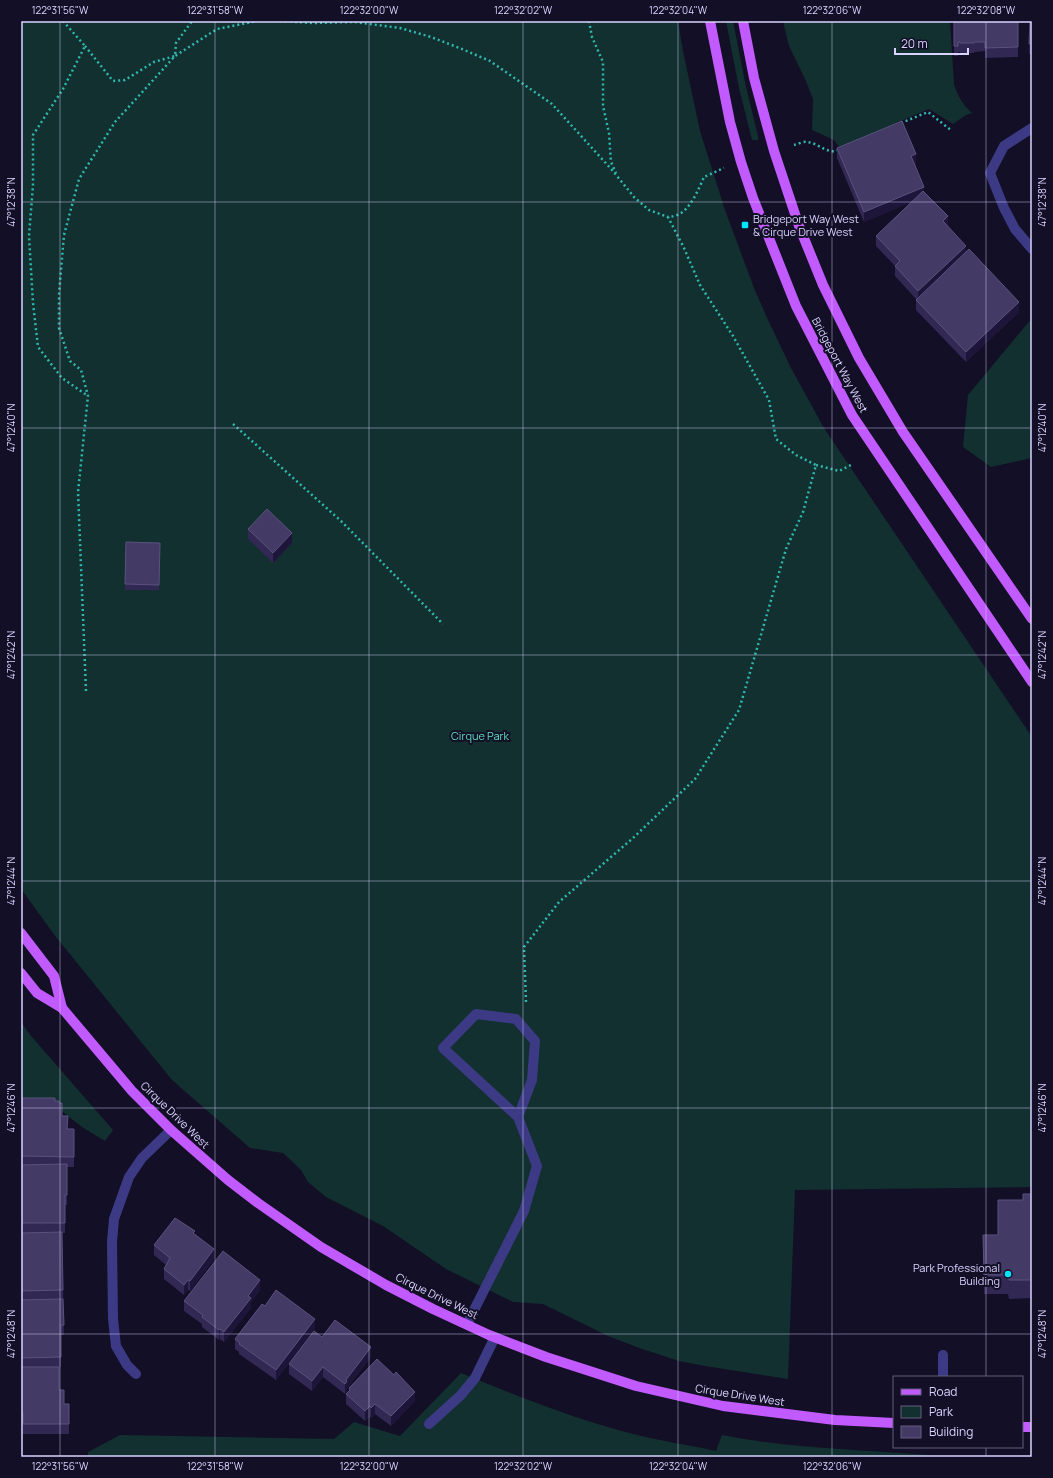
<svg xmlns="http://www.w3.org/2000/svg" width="1053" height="1478" viewBox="0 0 1053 1478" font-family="Manrope,sans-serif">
	<rect width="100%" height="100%" fill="#130f26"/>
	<g fill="#12302f">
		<polygon points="21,21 678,21 683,51 700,131 725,210 754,288 768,320 791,368 824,428 1032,737 1032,1187 795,1190 788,1379 705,1366 679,1361 642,1349 608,1336 543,1304 513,1302 446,1269 383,1226 326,1197 308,1182 301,1170 283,1153 250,1148 172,1080 56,937 21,889"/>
		<polygon points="726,21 733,21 746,87 758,136 758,140 752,140 739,88"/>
		<path d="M783,21H950L954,84C957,95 963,105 972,113L966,115L953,124L929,109L839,147L834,140L812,130L813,99L806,81L789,46Z"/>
		<polygon points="1032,318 1032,458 991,467 963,447 968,395"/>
		<polygon points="21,1022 31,1036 113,1130 105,1141 82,1127 50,1102 21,1101"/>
		<path d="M461,1373C517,1396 574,1419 633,1434C660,1441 689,1445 716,1451L722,1435C798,1450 875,1450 952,1457H88V1452L120,1435L334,1439L354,1422L400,1436Z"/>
	</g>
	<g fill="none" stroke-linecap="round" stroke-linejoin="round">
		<g stroke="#2fb8b0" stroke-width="2.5" stroke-dasharray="2 3" stroke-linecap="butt">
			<polyline points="63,21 85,46 63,89 33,135 33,185 29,236 33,303 38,347 62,378 88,396"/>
			<polyline points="280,21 312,23 355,22 400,28 431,37 462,49 490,61 552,104 612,170 634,197 649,210 668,217"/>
			<polyline points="589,21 592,37 603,62 603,106 609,133 611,162 616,173"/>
			<polyline points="85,46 113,81 125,80 154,62 175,56 176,43 192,21"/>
			<polyline points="901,123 928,112 952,131"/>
			<path d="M794,145C798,144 804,141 807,142C819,143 827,155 839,150"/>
			<polyline points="233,424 341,521 443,624"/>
			<polyline points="816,465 839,471 853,464"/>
			<polyline points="86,691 78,492 88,396 81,370 70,361 59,328 59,294 64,235 79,179 115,122 175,56 217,29 257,21"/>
			<path d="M526,1002L524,947L559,902L633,838L695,779L739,710L786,549L803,512L816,465L796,455L776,439L769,400L733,336L700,285L684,248L668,217C671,217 674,216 677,215C690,211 699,188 704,177L724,168"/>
		</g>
		<g stroke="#3d3a85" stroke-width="10">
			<polyline points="1032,128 1004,146 990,173 1004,208 1015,229 1032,249"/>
			<polyline points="467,1324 524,1211 537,1166 518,1117 443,1048 476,1014 516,1019 535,1041 532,1080 518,1117"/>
			<polyline points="943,1355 943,1377"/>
			<polyline points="136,1374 127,1365 116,1346 113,1319 112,1242 114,1219 129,1177 142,1158 171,1130"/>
			<polyline points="429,1424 461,1395 475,1378 495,1337"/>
		</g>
		<g stroke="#c25bff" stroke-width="10">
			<polyline points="710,21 730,122 741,162 753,198 796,306 852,415 1032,682"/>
			<polyline points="743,21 754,78 774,151 799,226 823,285 859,358 903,432 1032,619"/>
			<polyline points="21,933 54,976 62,1008"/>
			<polyline points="21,973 37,993 62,1008 132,1091 171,1130 228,1180 258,1203 321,1247 386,1285 433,1309 489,1335 546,1357 636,1386 723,1406 835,1420 894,1423"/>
			<polyline points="1022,1427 1032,1427"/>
		</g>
	</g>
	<g fill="#312854">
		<polygon points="954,21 1018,21 1018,57 985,58 985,51 974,52 974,53 960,53 960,52 958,52 958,56 954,56"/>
		<polygon points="1030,21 1032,21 1032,54 1029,54"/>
		<polygon points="837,148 916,164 915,164 924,192 948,226 966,252 1019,312 966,362 916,310 916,299 895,276 895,266 876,246 876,236 911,202 864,222 837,158"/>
		<polygon points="248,529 292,543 273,563 248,539"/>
		<polygon points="126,542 160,543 159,590 125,590"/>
		<polygon points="55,1101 59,1103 62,1116 68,1129 74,1129 74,1167 67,1167 67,1205 65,1205 65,1233 62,1233 64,1335 61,1335 61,1367 59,1367 59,1390 64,1404 69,1404 69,1434 23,1434 23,1421 21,1421 21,1115"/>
		<polygon points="1032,1194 1032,1298 1009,1299 1008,1294 984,1294 983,1235 998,1235 1023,1200"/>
		<polygon points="195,1234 214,1259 190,1291 188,1290 184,1295 164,1279 164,1269 166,1265 154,1255 154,1245"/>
		<polygon points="260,1290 251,1302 251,1308 224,1342 220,1339 219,1340 202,1327 202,1324 184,1311 184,1301"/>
		<polygon points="265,1306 315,1329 276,1380 239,1354 239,1352 235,1349 235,1339"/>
		<polygon points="322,1337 371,1357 347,1388 347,1391 345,1394 323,1377 312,1391 289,1374 289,1364"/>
		<polygon points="349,1388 415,1401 391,1426 375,1414 371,1418 370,1416 365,1421 346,1404 346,1394 349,1391"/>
	</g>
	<g fill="#1d163a">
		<polygon points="916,154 916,164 911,166 911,156"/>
		<polygon points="924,187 924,197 864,222 864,212"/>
		<polygon points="948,216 948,226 943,221"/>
		<polygon points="966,246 966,256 918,301 918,291"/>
		<polygon points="1019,302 1019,312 966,362 966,352"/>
		<polygon points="292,533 292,543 273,563 273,553"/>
		<polygon points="214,1249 214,1259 190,1291 190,1281"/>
		<polygon points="188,1280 188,1290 184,1295 184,1285"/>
		<polygon points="260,1280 260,1290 251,1302 251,1308 224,1342 224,1332 248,1296"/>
		<polygon points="315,1319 315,1329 276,1380 276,1370"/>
		<polygon points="220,1329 220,1339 219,1340 219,1330"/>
		<polygon points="371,1347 371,1357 347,1388 347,1391 345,1394 345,1384 346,1380"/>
		<polygon points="323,1367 323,1377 312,1391 312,1381"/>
		<polygon points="415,1392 415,1401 391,1426 391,1416"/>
		<polygon points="375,1404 375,1414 371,1418 371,1408"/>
		<polygon points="370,1406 370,1416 365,1421 365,1411"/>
	</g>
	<g fill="#433a66" stroke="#5a527e">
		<polygon points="954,21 1018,21 1018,47 985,48 985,42 974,42 974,43 960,43 960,42 958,42 958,46 954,46"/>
		<polygon points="1030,21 1032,21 1032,44 1029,44"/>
		<polygon points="902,121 916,154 911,156 924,187 864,212 837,148"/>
		<polygon points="923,191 948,216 943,221 966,246 918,291 895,266 900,261 876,236"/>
		<polygon points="969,249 1019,302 966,352 916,300"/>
		<polygon points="267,509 292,533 273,553 248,529"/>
		<polygon points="126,542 160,543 159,585 125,584"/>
		<polygon points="22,1098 55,1098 55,1101 59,1101 59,1103 62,1103 62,1116 68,1116 67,1129 74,1129 74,1157 21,1156"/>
		<polygon points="67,1164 67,1195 65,1195 65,1223 21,1223 21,1165"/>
		<polygon points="1023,1194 1032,1194 1032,1280 1009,1280 1008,1275 984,1275 983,1235 998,1235 998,1200 1023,1200"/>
		<polygon points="175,1218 195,1231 193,1233 214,1249 190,1281 188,1280 184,1285 164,1269 170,1258 154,1245"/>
		<polygon points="62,1232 63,1290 21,1291 21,1233"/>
		<polygon points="223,1251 260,1280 248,1296 251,1298 224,1332 220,1329 219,1330 202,1317 203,1315 184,1301"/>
		<polygon points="276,1290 315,1319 276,1370 239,1344 240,1343 235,1339 262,1304 265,1306"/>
		<polygon points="63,1299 64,1325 61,1325 61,1357 21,1358 21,1300"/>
		<polygon points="335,1320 371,1347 346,1380 347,1381 345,1384 323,1367 312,1381 289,1364 314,1331 322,1337"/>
		<polygon points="377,1359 394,1375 396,1372 415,1392 391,1416 375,1404 371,1408 370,1406 365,1411 346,1394 350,1390 349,1388"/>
		<polygon points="21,1367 59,1367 59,1390 64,1390 64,1404 69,1404 69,1424 23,1424 23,1412 21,1412"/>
	</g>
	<path fill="none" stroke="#d9d4ff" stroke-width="1" stroke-opacity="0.45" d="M60,21V1457M215,21V1457M369,21V1457M523,21V1457M678,21V1457M832,21V1457M986,21V1377M21,202H1032M21,428H1032M21,655H1032M21,881H1032M21,1108H1032M21,1334H1032M986,1447V1457"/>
	<g fill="#00e5ff" stroke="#130f26" stroke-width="1.5">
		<rect x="741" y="221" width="8" height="8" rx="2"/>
		<circle cx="1008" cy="1274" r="4"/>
	</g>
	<g text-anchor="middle" stroke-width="4" stroke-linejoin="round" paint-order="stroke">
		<g font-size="11" fill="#d9d4ff" stroke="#130f26" text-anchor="start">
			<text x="753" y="223">Bridgeport Way West<tspan x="753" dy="13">&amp; Cirque Drive West</tspan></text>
			<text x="1000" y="1272" text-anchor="end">Park Professional<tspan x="1000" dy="13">Building</tspan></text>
		</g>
		<g font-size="11" fill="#d9d4ff" stroke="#130f26">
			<text transform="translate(840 365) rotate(62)" y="4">Bridgeport Way West</text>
			<text transform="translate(175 1115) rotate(44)" y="4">Cirque Drive West</text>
			<text transform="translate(437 1296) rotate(26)" y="4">Cirque Drive West</text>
			<text transform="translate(740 1395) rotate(9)" y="4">Cirque Drive West</text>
		</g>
		<g font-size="11" fill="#5fe0c0" stroke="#130f26">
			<text x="480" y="740">Cirque Park</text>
		</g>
	</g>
	<rect width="1053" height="1478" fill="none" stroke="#130f26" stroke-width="44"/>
	<rect x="893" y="1376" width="130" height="72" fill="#130f26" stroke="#625e7d"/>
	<rect x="901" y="1389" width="20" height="6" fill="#c25bff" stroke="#625e7d"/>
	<text x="929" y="1396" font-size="12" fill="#d9d4ff">Road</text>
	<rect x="901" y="1406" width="20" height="12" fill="#12302f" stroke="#625e7d"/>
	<text x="929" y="1416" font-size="12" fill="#d9d4ff">Park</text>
	<rect x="901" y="1426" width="20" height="12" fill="#433a66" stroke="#625e7d"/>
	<text x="929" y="1436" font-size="12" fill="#d9d4ff">Building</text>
	<path d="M895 48v6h73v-6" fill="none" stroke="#d9d4ff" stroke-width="2"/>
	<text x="901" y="48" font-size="12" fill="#d9d4ff" stroke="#130f26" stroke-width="3" paint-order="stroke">20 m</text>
	<rect x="22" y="22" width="1009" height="1434" fill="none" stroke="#d9d4ff" stroke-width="1.5"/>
	<g font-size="10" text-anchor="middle" fill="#d9d4ff">
		<text x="60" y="14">122°31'56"W</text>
		<text x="215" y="14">122°31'58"W</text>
		<text x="369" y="14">122°32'00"W</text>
		<text x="523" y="14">122°32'02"W</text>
		<text x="678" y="14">122°32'04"W</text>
		<text x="832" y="14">122°32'06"W</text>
		<text x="986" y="14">122°32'08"W</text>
		<text transform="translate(1042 202) rotate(-90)" y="4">47°12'38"N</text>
		<text transform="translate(11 202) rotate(-90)" y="4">47°12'38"N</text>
		<text transform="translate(1042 428) rotate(-90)" y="4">47°12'40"N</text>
		<text transform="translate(11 428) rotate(-90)" y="4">47°12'40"N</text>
		<text transform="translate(1042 655) rotate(-90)" y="4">47°12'42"N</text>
		<text transform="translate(11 655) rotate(-90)" y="4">47°12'42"N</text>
		<text transform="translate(1042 881) rotate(-90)" y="4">47°12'44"N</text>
		<text transform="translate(11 881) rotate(-90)" y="4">47°12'44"N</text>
		<text transform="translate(11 1108) rotate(-90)" y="4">47°12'46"N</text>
		<text transform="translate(1042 1108) rotate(-90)" y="4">47°12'46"N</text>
		<text transform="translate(11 1334) rotate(-90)" y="4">47°12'48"N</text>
		<text transform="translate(1042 1334) rotate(-90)" y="4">47°12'48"N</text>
		<text x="60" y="1470">122°31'56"W</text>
		<text x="215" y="1470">122°31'58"W</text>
		<text x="369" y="1470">122°32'00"W</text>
		<text x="523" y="1470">122°32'02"W</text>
		<text x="678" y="1470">122°32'04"W</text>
		<text x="832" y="1470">122°32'06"W</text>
	</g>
</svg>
